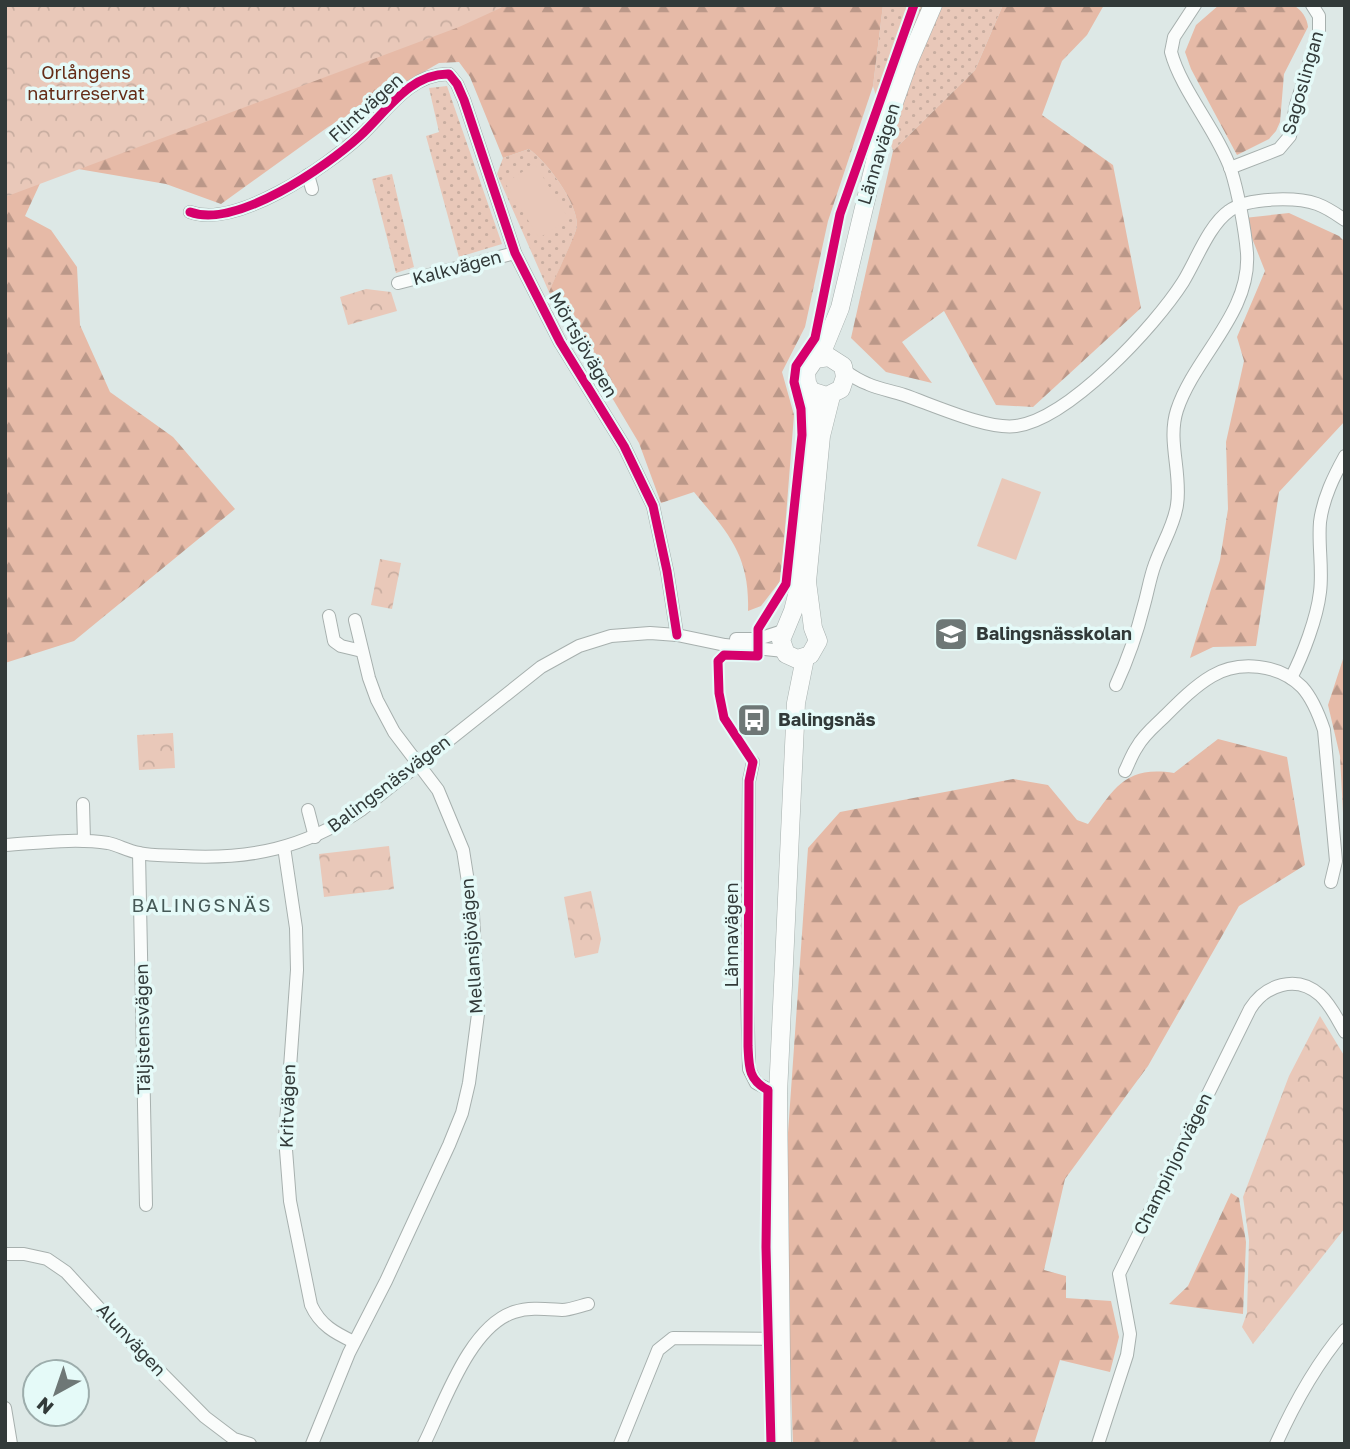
<svg xmlns="http://www.w3.org/2000/svg" width="1350" height="1449" viewBox="0 0 1350 1449" font-family="'Golos Text',sans-serif">
	<defs>
		<pattern id="grass-dots" width="8" height="8" patternUnits="userSpaceOnUse" patternTransform="scale(1.75)"><rect width="8" height="8" fill="#e9c8b9"/><path d="M2 2h.1M6 6h.1" fill="none" stroke="#c8ada0" stroke-width="1.8" stroke-linecap="round"/></pattern>
		<pattern id="forest-firs" width="22" height="20" patternUnits="userSpaceOnUse" patternTransform="scale(1.75)"><rect width="22" height="20" fill="#e6baa7"/><path d="M5 1l3.5 6h-7zM16 11l3.5 6h-7z" fill="#bb9889"/></pattern>
		<pattern id="park-crowns" width="20" height="18" patternUnits="userSpaceOnUse" patternTransform="scale(1.75)"><rect width="20" height="18" fill="#e9c8b9"/><path d="M2 6a3 3 0 1 1 6 0M12 15a3 3 0 1 1 6 0" fill="none" stroke="#c8ada0"/></pattern>
	</defs>
	<rect width="100%" height="100%" fill="#dde8e6"/>
	<g fill="url(#grass-dots)">
		<polygon points="883,5 1003,5 975,70 893,151 873,86"/>
		<polygon points="447,86 502,244 459,257 426,136 439,132 429,88"/>
		<path d="M529,149C547,162 578,203 577,226C576,234 554,280 549,292L497,174L503,158Z"/>
		<polygon points="392,174 414,267 396,273 372,179"/>
	</g>
	<g fill="url(#forest-firs)">
		<path d="M5,5H883L873,86L828,221L805,327L782,372L794,415L781,580L761,606L748,611C750,555 728,533 694,492L661,503L639,443L549,292C554,279 576,234 577,226C578,203 547,162 529,149L503,158L470,77L459,62L439,63L328,127L221,204L166,184L49,164L25,216L51,230L77,267L80,325L110,392L173,437L235,509L74,641L5,663Z"/>
		<polygon points="1003,5 1104,5 1087,35 1062,61 1042,115 1113,165 1141,308 1033,407 996,405 944,311 902,342 932,383 886,372 851,338 893,151 975,70"/>
		<path d="M1219,5H1293C1302,10 1307,18 1308,27L1284,74L1280,122L1276,131L1269,139L1237,155L1191,69L1185,52L1196,25Z"/>
		<polygon points="1289,213 1339,236 1345,242 1345,421 1279,492 1256,646 1213,647 1190,658 1220,560 1228,509 1226,442 1244,361 1237,337 1265,271 1244,218"/>
		<polygon points="1345,653 1345,851 1340,756 1328,705"/>
		<path d="M1218,739L1287,757L1305,865L1239,906L1148,1066L1065,1179L1044,1270L1066,1276V1298L1111,1301L1119,1337L1110,1372L1060,1360L1034,1444H793L784,1190L808,848L840,812L1013,779L1048,785L1077,820L1088,824C1114,790 1124,765 1174,773Z"/>
		<polygon points="1231,1193 1239,1198 1246,1242 1243,1314 1169,1304 1188,1286"/>
	</g>
	<g fill="url(#park-crowns)">
		<polygon points="5,5 507,5 459,27 5,197"/>
		<polygon points="366,289 391,292 397,311 348,325 340,297"/>
		<polygon points="380,559 401,563 392,609 371,605"/>
		<polygon points="173,733 175,768 139,770 137,735"/>
		<polygon points="389,846 394,889 324,897 319,854"/>
		<polygon points="591,891 601,939 598,953 575,958 564,897"/>
		<polygon points="1320,1016 1345,1057 1345,1228 1253,1344 1242,1327 1247,1313 1249,1240 1243,1197 1289,1076"/>
	</g>
	<g fill="#e9c8b9">
		<polygon points="535,164 569,219 539,238 505,183"/>
		<polygon points="1002,478 1041,492 1016,560 977,546"/>
	</g>
	<g fill="none" stroke-linecap="round" stroke-linejoin="round">
		<g stroke="#a7b0ae" stroke-width="14">
			<g id="minor">
				<polyline points="1230,168 1279,149 1290,136 1296,105 1319,32 1319,16 1312,5"/>
				<polyline points="308,175 312,189"/>
				<path d="M190,212C236,229 326,167 360,136C386,112 410,73 449,74L457,84L464,100L515,253L560,342L624,446L653,506L667,571L677,635"/>
				<polyline points="398,283 515,253"/>
				<path d="M845,371C852,376 860,381 868,384C879,389 892,391 904,395C933,405 988,430 1016,426C1069,419 1155,326 1183,282C1196,261 1209,225 1229,211C1247,197 1297,197 1317,204C1328,208 1336,214 1345,220"/>
				<polyline points="329,616 334,641 341,646 362,651"/>
				<polyline points="736,639 758,639 783,631"/>
				<path d="M1291,678C1303,655 1317,618 1320,592C1323,569 1318,545 1320,522C1323,498 1334,476 1345,456"/>
				<path d="M1116,685C1128,659 1137,633 1144,605C1148,591 1150,577 1155,564C1162,544 1174,526 1177,505C1182,473 1167,441 1177,410C1195,356 1251,313 1247,253C1245,229 1238,192 1231,170C1218,132 1181,90 1171,52L1174,37L1195,5"/>
				<polyline points="753,762 749,781 747,992 749,1069 756,1083 778,1094"/>
				<path d="M1125,771C1129,763 1132,754 1137,747C1144,734 1156,725 1166,715C1180,701 1195,686 1212,676C1239,660 1279,664 1302,687C1313,699 1319,715 1324,730L1336,861L1331,882"/>
				<polyline points="83,804 84,841"/>
				<polyline points="308,810 315,837"/>
				<path d="M5,845C39,843 74,838 108,843C118,845 128,851 139,853C152,856 168,855 182,856C250,860 304,848 361,810L541,667L579,646L611,636L650,633L677,635L725,645L784,651"/>
				<path d="M284,847L296,928L297,970L285,1137L290,1201L311,1305C320,1325 335,1333 354,1342"/>
				<polyline points="139,853 146,1205"/>
				<polyline points="5,1254 24,1254 47,1259 66,1272 120,1331 205,1417 234,1439 250,1444"/>
				<polyline points="5,1408 11,1444"/>
				<polyline points="312,1444 349,1353 386,1281 449,1145 462,1113 469,1083 478,1014 473,914 463,850 438,790 394,732 377,700 369,678 355,620"/>
				<path d="M424,1444C444,1404 469,1327 514,1312C530,1307 545,1309 562,1310C570,1310 580,1306 588,1304"/>
				<polyline points="620,1444 658,1350 673,1338 779,1339"/>
				<path d="M1098,1444L1127,1355L1130,1334L1119,1274L1250,1009C1265,985 1296,974 1320,995C1331,1005 1337,1019 1345,1032"/>
				<path d="M1276,1444C1294,1404 1316,1364 1345,1330"/>
			</g>
		</g>
		<g stroke="#a7b0ae" stroke-width="19">
			<g id="secondary">
				<polyline points="820,357 840,308 879,145 908,63 933,5"/>
				<polyline points="811,391 827,396 841,389 845,377 843,366 829,357 815,359 806,372 807,383 811,391 813,435 800,583 793,611 781,640 786,654 797,659 810,655 818,641 813,628 807,582 821,436 831,396"/>
				<polyline points="782,1444 778,1094 796,703 805,658"/>
			</g>
		</g>
		<use href="#minor" stroke="#fafcfb" stroke-width="12"/>
		<use href="#secondary" stroke="#fafcfb" stroke-width="18"/>
		<g stroke="#e5faf8" stroke-width="13">
			<g id="cycleway">
				<path d="M190,212C236,229 326,167 360,136C386,112 410,73 449,74L457,84L464,100L515,253L560,342L624,446L653,506L667,571L677,635"/>
				<path d="M771,1444L766,1247L768,1090C748,1080 749,1066 748,1046L749,781L753,762L724,718L719,693L718,661L724,655L758,656V629L786,584L802,435L801,409L794,382L796,366L815,338L840,214L914,5"/>
			</g>
		</g>
		<use href="#cycleway" stroke="#d6006c" stroke-width="9"/>
	</g>
	<defs>
		<g id="school-square" transform="scale(1.75)"><rect x="-9" y="-9" width="18" height="18" rx="4" fill="#6e7776" stroke="#e5faf8"/><path d="M0-5L7-2L0 1L-7-2ZM-4 1L0 2.5L4 1V4Q0 6-4 4Z" fill="#fff"/></g>
		<g id="bus-square" transform="scale(1.75)"><rect x="-9" y="-9" width="18" height="18" rx="4" fill="#6e7776" stroke="#e5faf8"/><path d="M-5-6H5V4H4V6H2V4H-2V6H-4V4H-5ZM-3.5-4V0h7V-4ZM-3.5 1.2v1.5H-2V1.2ZM2 1.2v1.5H3.5V1.2Z" fill="#fff"/></g>
	</defs>
	<g fill-rule="evenodd">
		<use href="#school-square" x="951" y="634"/>
		<use href="#bus-square" x="754" y="720"/>
	</g>
	<g text-anchor="middle" stroke-width="7" stroke-linejoin="round" paint-order="stroke">
		<g font-size="18" fill="#652c16" stroke="#e5faf8">
			<text x="86" y="79">Orlångens<tspan x="86" dy="21">naturreservat</tspan></text>
		</g>
		<g font-size="18" fill="#323a39" stroke="#e5faf8">
			<text transform="translate(1303 83) rotate(-74)" y="6">Sagoslingan</text>
			<text transform="translate(366 108) rotate(-42)" y="6">Flintvägen</text>
			<text transform="translate(879 154) rotate(-73)" y="6">Lännavägen</text>
			<text transform="translate(457 268) rotate(-15)" y="6">Kalkvägen</text>
			<text transform="translate(583 345) rotate(60)" y="6">Mörtsjövägen</text>
			<text transform="translate(389 784) rotate(-37)" y="6">Balingsnäsvägen</text>
			<text transform="translate(732 935) rotate(-90)" y="6">Lännavägen</text>
			<text transform="translate(472 946) rotate(-94)" y="6">Mellansjövägen</text>
			<text transform="translate(143 1029) rotate(-91)" y="6">Täljstensvägen</text>
			<text transform="translate(288 1106) rotate(-88)" y="6">Kritvägen</text>
			<text transform="translate(1173 1164) rotate(-64)" y="6">Champinjonvägen</text>
			<text transform="translate(131 1340) rotate(47)" y="6">Alunvägen</text>
		</g>
		<g font-size="18" font-weight="bold" fill="#323a39" stroke="#e5faf8" text-anchor="start">
			<text x="976" y="640">Balingsnässkolan</text>
			<text x="778" y="726">Balingsnäs</text>
		</g>
		<g font-size="19" letter-spacing="2" fill="#465957" stroke="#e5faf8">
			<text x="202" y="912">BALINGSNÄS</text>
		</g>
	</g>
	<rect width="1350" height="1449" fill="none" stroke="#323a39" stroke-width="14"/>
	<g transform="translate(56 1393) rotate(220)"><circle r="33" fill="#e5faf8" stroke="#9dadac" stroke-width="2"/>
	<path d="M0-5L12 26L0 18L-12 26Z" fill="#6e7776"/>
	<text y="-10" font-size="19" font-weight="bold" text-anchor="middle" fill="#323a39">N</text>
	</g>
</svg>
